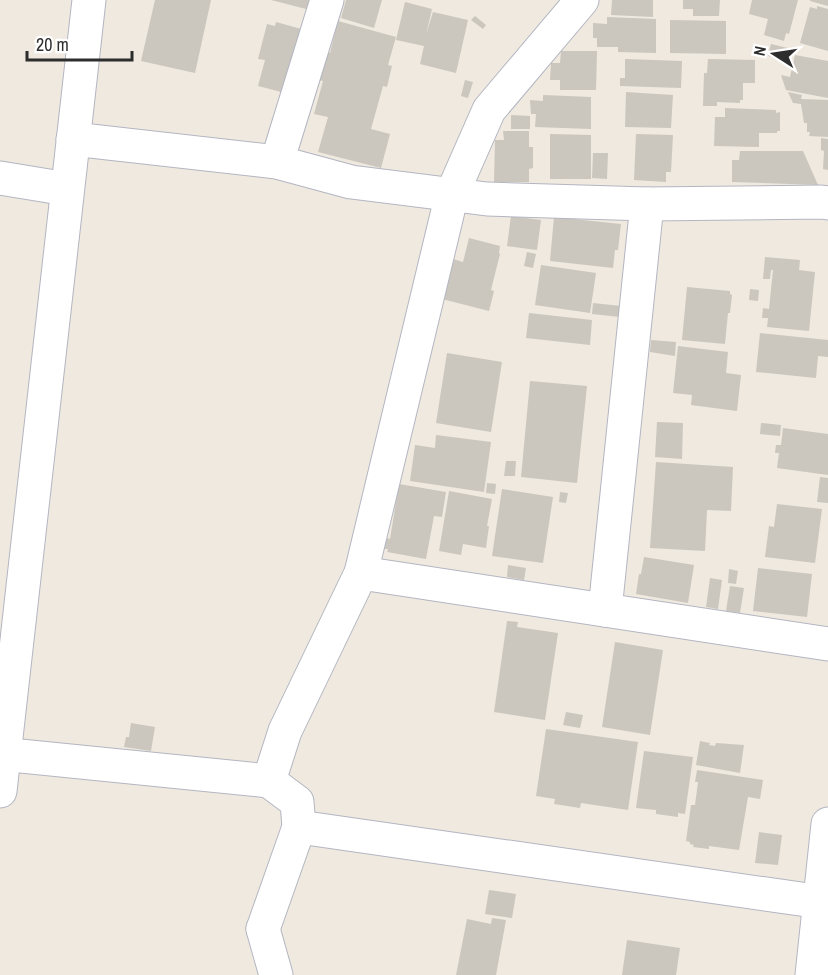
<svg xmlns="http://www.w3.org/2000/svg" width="828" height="975" viewBox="0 0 828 975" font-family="'Archivo Narrow',sans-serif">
	<rect width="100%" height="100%" fill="#efe9e0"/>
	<g fill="#cbc7be">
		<polygon points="155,0 211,0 195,73 141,61"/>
		<polygon points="271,0 317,0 314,11"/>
		<polygon points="346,0 382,0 374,28 341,18"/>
		<polygon points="612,0 653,0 653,17 611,15"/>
		<polygon points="683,0 720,0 719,16 693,16 693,9 683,9"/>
		<polygon points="752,0 798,0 789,34 786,33 784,41 764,35 768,19 749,14"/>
		<polygon points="810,0 828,0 828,6 810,1"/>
		<polygon points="405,2 432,9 426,35 433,12 468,20 456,73 420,64 424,46 396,40"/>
		<polygon points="817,6 828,9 828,51 800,43 810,7 817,9"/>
		<polygon points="475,16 486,25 483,29 471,20"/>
		<polygon points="607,17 656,19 656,53 618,52 618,47 597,47 597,38 593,38 593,23 607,24"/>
		<polygon points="670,20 726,21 726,54 670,53"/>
		<polygon points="338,21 396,37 388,65 392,66 387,87 383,86 371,129 390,134 381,168 318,152 328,117 314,114 323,81 319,80 326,53 330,53"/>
		<polygon points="276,22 305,30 293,95 258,86 265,60 258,59 267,24 275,26"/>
		<polygon points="771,44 792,49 788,61 768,56"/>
		<polygon points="561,51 597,51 596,90 560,90 560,80 550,80 551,63 560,63"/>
		<polygon points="795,55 828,61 828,98 786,90 781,75 790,77"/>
		<polygon points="625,59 682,61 681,88 620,86 620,78 625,78"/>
		<polygon points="708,59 755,60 755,83 743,83 743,100 740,100 740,103 717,102 717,106 703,106 704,73 707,73"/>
		<polygon points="465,80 473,82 468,98 461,96"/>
		<polygon points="626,92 673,95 671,128 625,127"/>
		<polygon points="788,92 802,95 801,99 828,100 828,137 809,136 810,132 807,132 807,123 804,123 801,104 793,103"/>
		<polygon points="543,95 591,97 591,129 535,127 536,114 531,114 530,100 543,101"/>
		<polygon points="725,108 776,110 776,113 780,112 780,131 777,131 777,133 759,133 759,147 714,146 715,117 725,117"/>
		<polygon points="511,115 530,116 530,129 511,129"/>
		<polygon points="503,131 529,131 529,147 533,147 533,168 529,169 529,182 494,182 495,140 504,140"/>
		<polygon points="550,134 591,135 591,179 550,179"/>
		<polygon points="636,134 673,135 671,172 666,172 666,182 634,180"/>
		<polygon points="821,138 828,139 828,170 823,169 824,151 821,150"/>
		<polygon points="740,151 803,151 818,185 732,182 732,160 739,160"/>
		<polygon points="593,153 608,153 607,179 592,178"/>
		<polygon points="511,216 541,220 537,250 507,246"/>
		<polygon points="554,217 621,224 618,250 615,250 613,268 550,261"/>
		<polygon points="469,238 500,246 499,253 500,254 491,290 494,291 489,311 442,299 453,259 463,262"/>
		<polygon points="527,252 536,254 533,268 524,266"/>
		<polygon points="765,257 800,260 799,270 815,272 809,331 767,327 768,318 762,318 763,308 769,309 773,270 771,270 770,279 763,279"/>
		<polygon points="541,265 596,273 590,313 535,305"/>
		<polygon points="687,287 730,291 730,294 732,295 730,313 728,313 725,344 682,340"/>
		<polygon points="750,289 759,290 758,301 749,300"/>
		<polygon points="593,303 621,306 620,317 592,314"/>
		<polygon points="529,313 592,320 590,345 526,338"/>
		<polygon points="760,333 828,340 828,357 818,356 816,378 756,372"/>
		<polygon points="651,340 676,342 675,356 650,352"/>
		<polygon points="678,346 728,352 726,373 741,375 737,411 691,405 692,395 673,393"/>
		<polygon points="447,353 502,362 491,432 436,423"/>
		<polygon points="530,381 587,386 577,483 521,477"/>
		<polygon points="657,422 683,423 682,459 655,457"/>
		<polygon points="761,423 781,425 780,436 760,434"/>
		<polygon points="783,428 828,434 828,475 777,468 779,453 775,453 776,445 781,445"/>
		<polygon points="436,435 491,442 484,492 410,481 415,445 435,448"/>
		<polygon points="506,461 516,461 515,476 504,476"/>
		<polygon points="656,462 733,467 731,511 707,510 705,551 650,548"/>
		<polygon points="820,477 828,478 828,503 817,502"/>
		<polygon points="487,483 496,484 495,494 486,493"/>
		<polygon points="399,484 446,492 442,517 434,516 426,559 387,552 388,549 383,549 386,538 390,539"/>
		<polygon points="502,489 553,497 543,563 492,556"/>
		<polygon points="449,491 492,499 487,526 489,526 486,548 463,544 461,555 439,551"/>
		<polygon points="560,492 568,493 566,503 559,502"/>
		<polygon points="777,504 822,509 815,563 765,557 769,526 774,527"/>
		<polygon points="644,557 694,565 688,603 636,594 639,574 641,574"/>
		<polygon points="508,565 526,568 524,580 507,577"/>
		<polygon points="758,568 812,574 807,617 753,611"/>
		<polygon points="729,569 738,571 736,584 728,583"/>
		<polygon points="710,578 722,580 718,609 706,607"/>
		<polygon points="730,586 744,588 740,613 726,611"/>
		<polygon points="507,621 518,622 517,627 558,633 545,720 494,712"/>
		<polygon points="615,642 663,650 650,735 602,727"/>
		<polygon points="566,712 583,715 580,728 563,725"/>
		<polygon points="131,723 155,727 151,751 124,747 126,737 129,737"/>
		<polygon points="546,729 638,742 628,810 581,803 580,808 554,804 555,799 536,796"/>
		<polygon points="700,741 710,743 709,745 715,746 716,743 744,745 740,773 696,765"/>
		<polygon points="644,751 693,757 685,814 678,813 678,817 656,814 656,810 636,808"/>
		<polygon points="697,770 763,780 760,799 748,797 739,850 709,846 709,849 693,847 694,845 690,844 690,842 686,841 691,805 695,805 698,782 695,782"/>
		<polygon points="759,832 782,835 778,865 755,863"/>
		<polygon points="489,890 516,894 512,918 485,914"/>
		<polygon points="492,918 506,920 496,975 456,975 467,919 491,924"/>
		<polygon points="627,940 680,948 676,975 622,975"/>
	</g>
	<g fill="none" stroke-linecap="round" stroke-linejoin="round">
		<g stroke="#b3b6c1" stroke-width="35">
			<g id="minor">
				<polyline points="73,139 277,162 351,182 487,199 647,204 821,202 828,203"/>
				<polyline points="277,162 327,0"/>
				<polyline points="0,178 67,189"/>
				<polyline points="361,573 828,644"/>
				<polyline points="605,610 647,204"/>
				<polyline points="0,754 269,781"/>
				<polyline points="0,791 89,0"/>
				<polyline points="263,929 299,827 297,802 269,781 285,731 361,573 452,194 489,110 582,0"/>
				<polyline points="812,975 828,824"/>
			</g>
		</g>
		<g stroke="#b3b6c1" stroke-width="35">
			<g id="tertiary">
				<polyline points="299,827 828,903"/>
				<polyline points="263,929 276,975"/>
			</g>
		</g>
		<use href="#minor" stroke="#fff" stroke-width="33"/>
		<use href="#tertiary" stroke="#fff" stroke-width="33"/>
	</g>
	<g transform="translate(774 54) rotate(282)" stroke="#ffffff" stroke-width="4.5" paint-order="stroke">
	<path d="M0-4.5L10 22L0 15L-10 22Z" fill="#2d2d2d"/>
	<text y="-9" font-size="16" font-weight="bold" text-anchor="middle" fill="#2d2d2d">N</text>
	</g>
	<path d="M27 51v9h105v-9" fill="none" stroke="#2d2d2d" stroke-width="3"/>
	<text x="36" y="51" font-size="18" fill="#2d2d2d" stroke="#ffffff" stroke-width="4.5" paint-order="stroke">20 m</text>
</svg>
